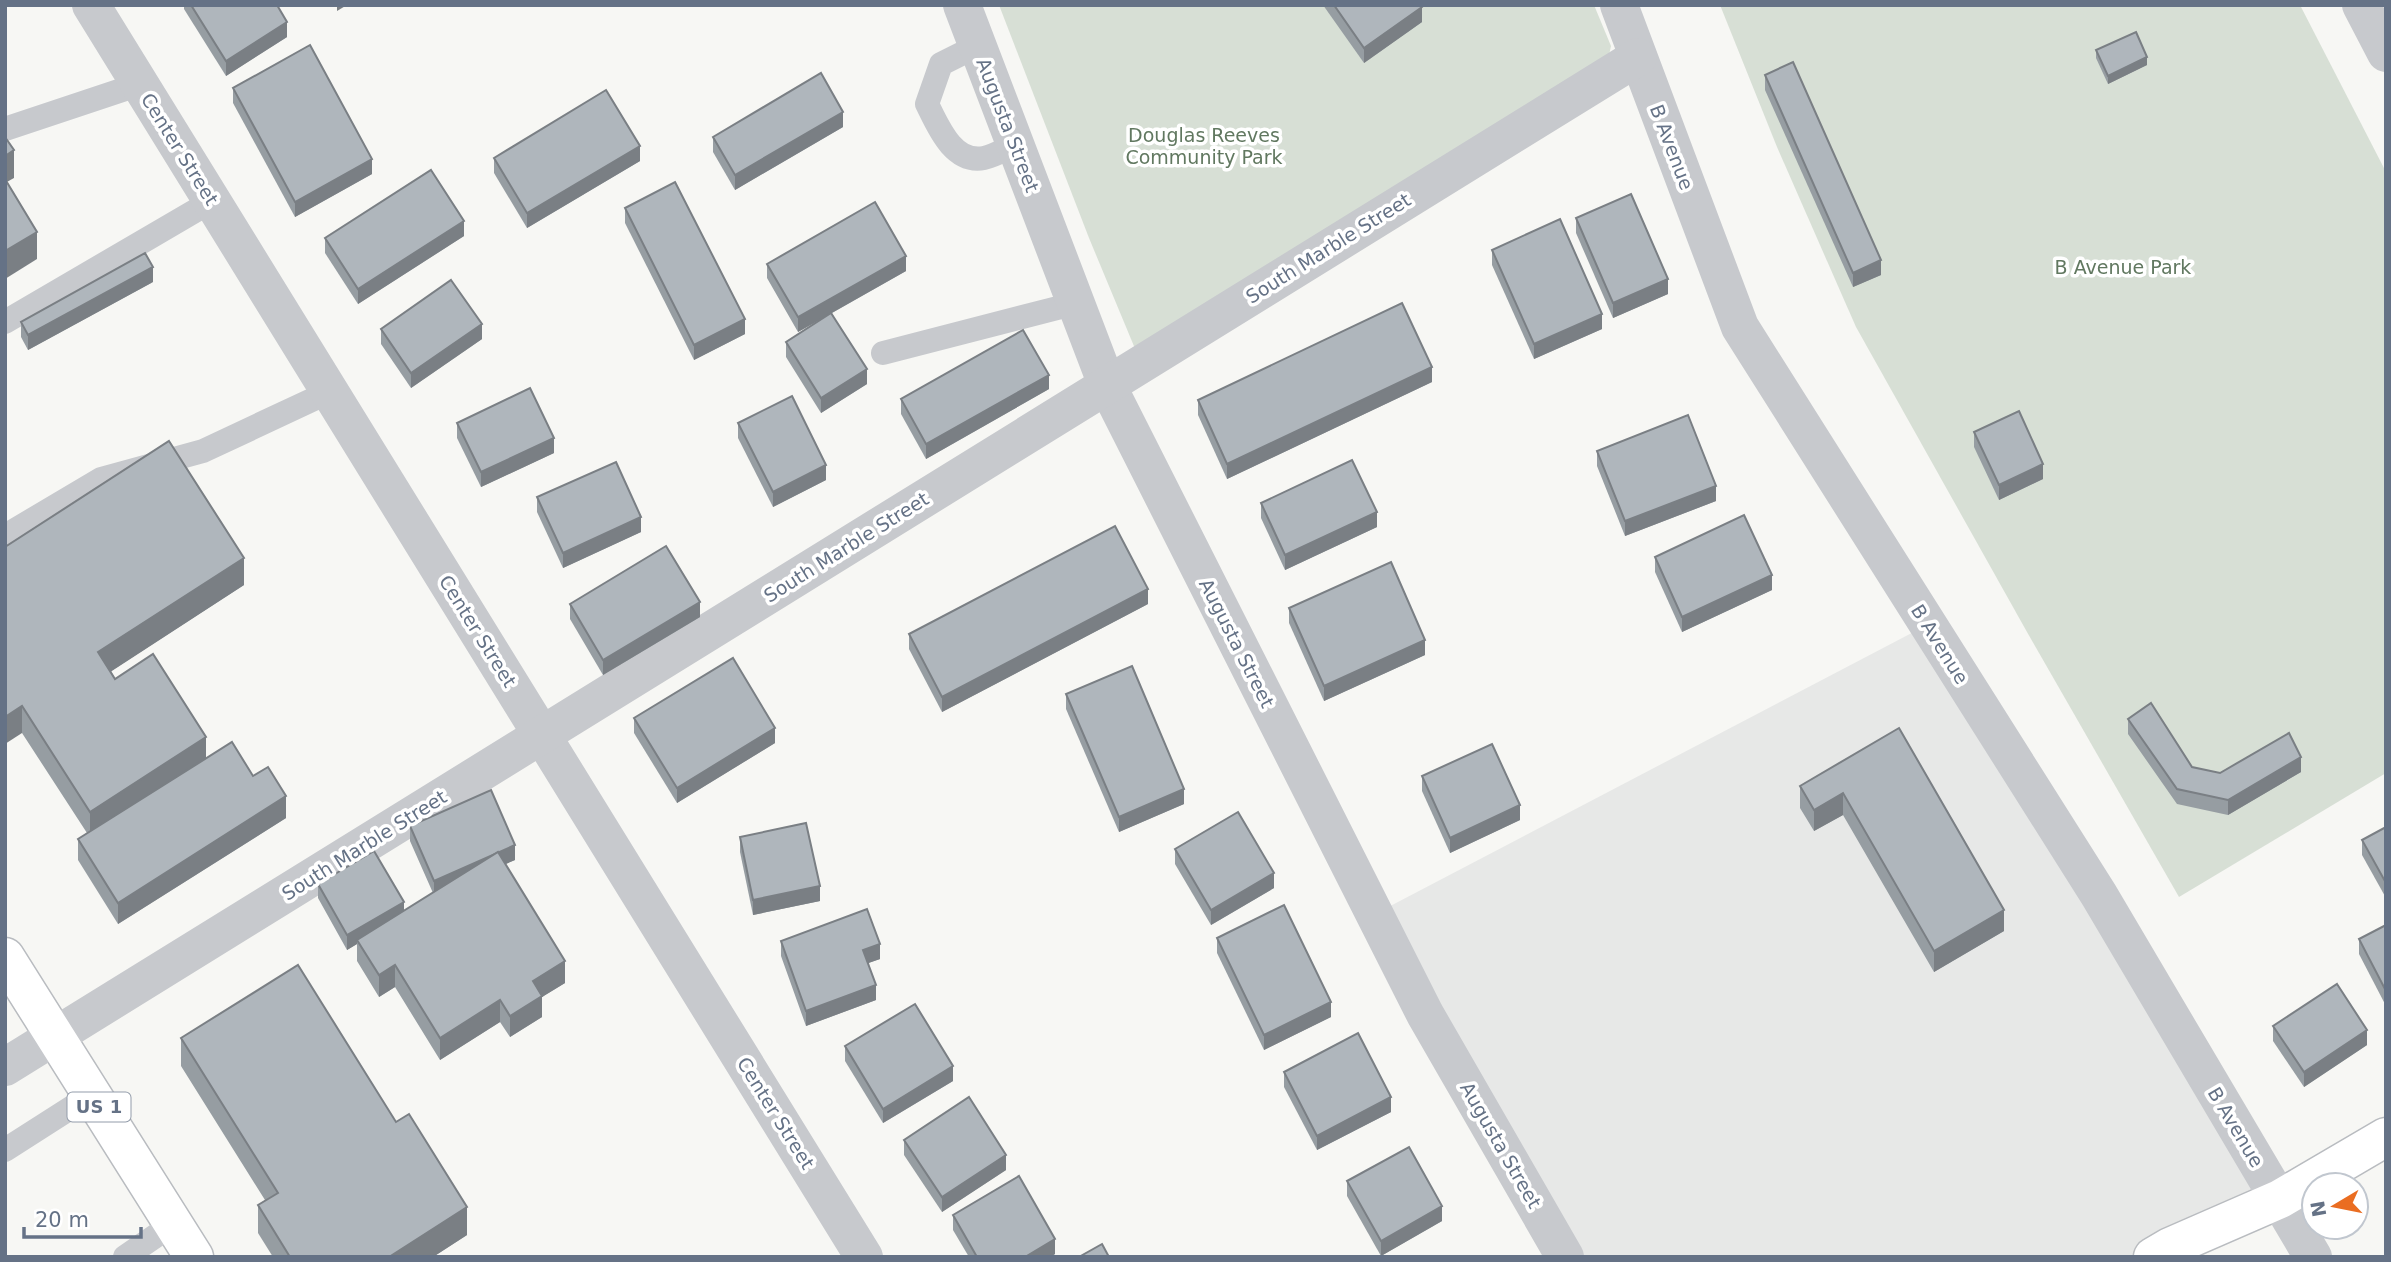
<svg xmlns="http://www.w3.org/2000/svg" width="2391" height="1262" viewBox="0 0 2391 1262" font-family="'DejaVu Sans',sans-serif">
	<rect width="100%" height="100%" fill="#f7f7f4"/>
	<polygon fill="#e7e8e7" points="1927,625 2280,1199 2153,1257 1565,1257 1375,914"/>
	<g fill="#d7dfd5">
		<polygon points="999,5 1594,5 1611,46 1608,60 1136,351 1089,238"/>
		<polygon points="1720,5 2300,5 2386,172 2386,773 2179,897 2027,632 1856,327 1777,147"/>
	</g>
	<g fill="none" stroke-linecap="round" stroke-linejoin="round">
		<g stroke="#b9bcc0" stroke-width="41">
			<g id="primary">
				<polyline points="5,957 194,1257"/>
				<polyline points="2153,1257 2170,1247 2280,1199 2386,1137"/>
			</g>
		</g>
		<g stroke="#c7c9cd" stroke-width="24">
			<path d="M977,46L941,64L927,104C938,126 953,164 984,158C994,156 1006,149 1015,145"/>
			<polyline points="5,129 140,84"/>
			<polyline points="5,322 212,201"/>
			<polyline points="883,353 1077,303"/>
			<polyline points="5,536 101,479 203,451 329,392"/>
			<polyline points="5,1150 91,1095"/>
			<polyline points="125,1257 173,1224"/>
		</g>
		<g stroke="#c7c9cd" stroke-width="38">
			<polyline points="91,5 864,1257"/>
			<polyline points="962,5 1107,385 1425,1014 1565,1257"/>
			<polyline points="1619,5 1740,327 2099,895 2313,1257"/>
			<polyline points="2361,5 2386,53"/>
			<polyline points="5,1067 1638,57"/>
		</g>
		<use href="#primary" stroke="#fff" stroke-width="38"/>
	</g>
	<g fill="#969da2">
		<polygon points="184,5 277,5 287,37 226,76 184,9"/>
		<polygon points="1323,5 1421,5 1422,22 1364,63"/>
		<polygon points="2096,50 2147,65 2108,84 2096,58"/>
		<polygon points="1765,75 1881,275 1853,287 1765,90"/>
		<polygon points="233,88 372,174 295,217 233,103"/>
		<polygon points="843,127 735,190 713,152 713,137"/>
		<polygon points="494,158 640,161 527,228 494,173"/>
		<polygon points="625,208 745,334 694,360 625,223"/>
		<polygon points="1576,218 1668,294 1613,318 1576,233"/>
		<polygon points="464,236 358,304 325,253 325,238"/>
		<polygon points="1492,250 1602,329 1534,359 1492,265"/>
		<polygon points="767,264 906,271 832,313 867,384 821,413 786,357 786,342 823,318 798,332 767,278"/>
		<polygon points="153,282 28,350 21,337 21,322"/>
		<polygon points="381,329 482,339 411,388 381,344"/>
		<polygon points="1432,382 1227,479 1198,415 1198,400"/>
		<polygon points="1049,389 926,459 901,414 901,399"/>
		<polygon points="457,423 554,453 481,487 457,438"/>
		<polygon points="738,423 826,480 773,507 738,438"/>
		<polygon points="1974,432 2043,479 1999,500 1974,447"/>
		<polygon points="1597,451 1716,501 1625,536 1597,466"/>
		<polygon points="537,497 641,532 563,568 537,512"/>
		<polygon points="1261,503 1377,527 1285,570 1261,518"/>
		<polygon points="5,547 244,585 111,671 115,679 206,758 253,776 286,818 118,924 78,860 78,839 87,833 22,733"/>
		<polygon points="1655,557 1772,590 1682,632 1655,572"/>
		<polygon points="570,604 700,617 603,675 570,619"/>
		<polygon points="1148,604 942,712 909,649 909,634"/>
		<polygon points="1289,608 1425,655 1324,701 1289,623"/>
		<polygon points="1066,694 1184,804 1119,832 1066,709"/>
		<polygon points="634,718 775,743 677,803 634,733"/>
		<polygon points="2128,719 2192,767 2220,773 2301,772 2228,815 2177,804 2128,734"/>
		<polygon points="1899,728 2004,931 1934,972 1843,815 1814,831 1800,808 1800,786"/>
		<polygon points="1422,776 1520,820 1450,853 1422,791"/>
		<polygon points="410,826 515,860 505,864 565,983 542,997 542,1017 510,1037 500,1022 440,1060 395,987 379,997 357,961 357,944 347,950 318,898 318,884 404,911 433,893 410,841"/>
		<polygon points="2386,827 2386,898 2362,855 2362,840"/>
		<polygon points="740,837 820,901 753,915 740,852"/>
		<polygon points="1175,849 1274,888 1211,925 1175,864"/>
		<polygon points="2386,925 2386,1006 2359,954 2359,939"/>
		<polygon points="1217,938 1331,1017 1264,1050 1217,953"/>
		<polygon points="781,941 880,959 868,963 876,1000 806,1026 781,956"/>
		<polygon points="2273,1026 2367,1045 2304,1087 2273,1041"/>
		<polygon points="181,1038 396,1122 467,1235 433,1257 273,1257 258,1233 258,1205 265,1200 181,1066"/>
		<polygon points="845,1046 953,1081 883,1123 845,1061"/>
		<polygon points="1284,1072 1391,1112 1317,1150 1284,1087"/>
		<polygon points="904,1140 1006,1170 942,1212 904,1155"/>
		<polygon points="1347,1181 1442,1221 1381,1256 1347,1196"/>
		<polygon points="953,1215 1055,1254 1050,1257 969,1257 953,1230"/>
	</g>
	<g fill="#7a7f84">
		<polygon points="337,5 347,5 337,11"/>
		<polygon points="1422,7 1422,22 1364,63 1364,48"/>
		<polygon points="287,22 287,37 226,76 226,61"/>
		<polygon points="2147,57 2147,65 2108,84 2108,76"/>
		<polygon points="843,112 843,127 735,190 735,175"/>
		<polygon points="640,146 640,161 527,228 527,213"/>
		<polygon points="14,150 14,178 5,183 5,156"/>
		<polygon points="372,159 372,174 295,217 295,202"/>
		<polygon points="464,221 464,236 358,304 358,289"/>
		<polygon points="37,232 37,259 5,279 5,251"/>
		<polygon points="906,256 906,271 798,332 798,317"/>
		<polygon points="1881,260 1881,275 1853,287 1853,273"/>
		<polygon points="153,267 153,282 28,350 28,335"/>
		<polygon points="1668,279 1668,294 1613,318 1613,303"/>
		<polygon points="1602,314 1602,329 1534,359 1534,344"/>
		<polygon points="745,319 745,334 694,360 694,345"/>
		<polygon points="482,324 482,339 411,388 411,373"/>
		<polygon points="1432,367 1432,382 1227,479 1227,464"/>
		<polygon points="867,369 867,384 821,413 821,398"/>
		<polygon points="1049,375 1049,389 926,459 926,444"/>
		<polygon points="554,438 554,453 481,487 481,472"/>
		<polygon points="2043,464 2043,479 1999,500 1999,485"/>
		<polygon points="826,465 826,480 773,507 773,492"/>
		<polygon points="1716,486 1716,501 1625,536 1625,521"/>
		<polygon points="1377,512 1377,527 1285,570 1285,555"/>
		<polygon points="641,517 641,532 563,568 563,553"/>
		<polygon points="244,558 244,585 98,680 98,652"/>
		<polygon points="1772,575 1772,590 1682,632 1682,617"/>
		<polygon points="1148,589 1148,604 942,712 942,697"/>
		<polygon points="700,602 700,617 603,675 603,660"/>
		<polygon points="1425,640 1425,655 1324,701 1324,686"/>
		<polygon points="22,706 22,733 5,744 5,717"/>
		<polygon points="775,728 775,743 677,803 677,788"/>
		<polygon points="206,737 206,764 90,839 90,812"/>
		<polygon points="2301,757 2301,772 2228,815 2228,800"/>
		<polygon points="1184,789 1184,804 1119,832 1119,817"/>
		<polygon points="1843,793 1843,815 1814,831 1814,810"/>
		<polygon points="286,796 286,818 118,924 118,903"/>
		<polygon points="1520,805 1520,820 1450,853 1450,838"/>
		<polygon points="515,845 515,860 434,896 434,881"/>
		<polygon points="1274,873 1274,888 1211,925 1211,910"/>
		<polygon points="820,886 820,901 753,915 753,900"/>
		<polygon points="404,902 404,916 357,940 357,944 347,950 347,935"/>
		<polygon points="2004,910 2004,931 1934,972 1934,951"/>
		<polygon points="880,944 880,959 863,965 863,950"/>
		<polygon points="565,961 565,983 542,997 542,1017 510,1037 510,1016 533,981"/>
		<polygon points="395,965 395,987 379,997 379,975"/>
		<polygon points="876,985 876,1000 806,1026 806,1011"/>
		<polygon points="500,1000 500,1022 440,1060 440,1038"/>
		<polygon points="1331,1002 1331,1017 1264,1050 1264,1035"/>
		<polygon points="2367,1030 2367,1045 2304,1087 2304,1072"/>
		<polygon points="953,1066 953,1081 883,1123 883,1109"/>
		<polygon points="1391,1097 1391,1112 1317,1150 1317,1136"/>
		<polygon points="1006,1155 1006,1170 942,1212 942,1197"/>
		<polygon points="1442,1206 1442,1221 1381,1256 1381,1241"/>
		<polygon points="467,1207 467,1235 433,1257 389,1257"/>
		<polygon points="1055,1239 1055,1254 1050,1257 1025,1257"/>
	</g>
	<g fill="#afb6bc" stroke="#7a7f84" stroke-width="2">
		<polygon points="191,5 277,5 287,22 226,61"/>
		<polygon points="1334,5 1421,5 1422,7 1364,48"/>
		<polygon points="2136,32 2147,57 2108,76 2096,50"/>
		<polygon points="310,45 372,159 295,202 233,88"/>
		<polygon points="1793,62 1881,260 1853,273 1765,75"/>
		<polygon points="821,73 843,112 735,175 713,137"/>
		<polygon points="606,90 640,146 527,213 494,158"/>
		<polygon points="5,137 14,150 5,156"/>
		<polygon points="431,170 464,221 358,289 325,238"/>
		<polygon points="5,179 37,232 5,251"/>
		<polygon points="675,182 745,319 694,345 625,208"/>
		<polygon points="1631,194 1668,279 1613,303 1576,218"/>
		<polygon points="875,202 906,256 798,317 767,264"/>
		<polygon points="1560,219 1602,314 1534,344 1492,250"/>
		<polygon points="145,253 153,267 28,335 21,322"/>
		<polygon points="451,280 482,324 411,373 381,329"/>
		<polygon points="1402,303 1432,367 1227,464 1198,400"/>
		<polygon points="831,313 867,369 821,398 786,342"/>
		<polygon points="1023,330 1049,375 926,444 901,399"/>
		<polygon points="530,388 554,438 481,472 457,423"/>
		<polygon points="792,396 826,465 773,492 738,423"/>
		<polygon points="2019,411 2043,464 1999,485 1974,432"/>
		<polygon points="1688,415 1716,486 1625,521 1597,451"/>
		<polygon points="169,441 244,558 98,652 115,679 153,654 206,737 90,812 22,706 5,717 5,547"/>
		<polygon points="1352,460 1377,512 1285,555 1261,503"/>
		<polygon points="616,462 641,517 563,553 537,497"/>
		<polygon points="1744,515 1772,575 1682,617 1655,557"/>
		<polygon points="1115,526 1148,589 942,697 909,634"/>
		<polygon points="666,546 700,602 603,660 570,604"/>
		<polygon points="1391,562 1425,640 1324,686 1289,608"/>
		<polygon points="733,658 775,728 677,788 634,718"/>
		<polygon points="1132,666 1184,789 1119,817 1066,694"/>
		<polygon points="2151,703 2192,767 2220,773 2289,733 2301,757 2228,800 2177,789 2128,719"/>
		<polygon points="1899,728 2004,910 1934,951 1843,793 1814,810 1800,786"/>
		<polygon points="232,742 253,776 268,767 286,796 118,903 78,839"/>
		<polygon points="1492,744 1520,805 1450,838 1422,776"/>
		<polygon points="491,790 515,845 434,881 410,826"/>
		<polygon points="1238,812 1274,873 1211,910 1175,849"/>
		<polygon points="806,823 820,886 753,900 740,837"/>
		<polygon points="2386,827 2386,883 2362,840"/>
		<polygon points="374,851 404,902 347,935 318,884"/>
		<polygon points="498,852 565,961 533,981 542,996 510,1016 500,1000 440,1038 395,965 379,975 357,940"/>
		<polygon points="1284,905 1331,1002 1264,1035 1217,938"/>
		<polygon points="867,909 880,944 863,950 876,985 806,1011 781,941"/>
		<polygon points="2386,925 2386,991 2359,939"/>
		<polygon points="298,965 396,1122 409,1114 467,1207 389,1257 290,1257 258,1205 278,1193 181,1038"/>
		<polygon points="2337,984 2367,1030 2304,1072 2273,1026"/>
		<polygon points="915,1004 953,1066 883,1109 845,1046"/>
		<polygon points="1358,1033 1391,1097 1317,1136 1284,1072"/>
		<polygon points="969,1097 1006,1155 942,1197 904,1140"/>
		<polygon points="1409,1147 1442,1206 1381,1241 1347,1181"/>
		<polygon points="1019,1176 1055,1239 1025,1257 977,1257 953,1215"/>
		<polygon points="1102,1244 1109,1257 1079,1257"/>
	</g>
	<g text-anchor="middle" stroke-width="7" stroke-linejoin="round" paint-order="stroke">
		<rect fill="#fff" stroke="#939caa" stroke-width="2" x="67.5" y="1092.5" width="63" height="29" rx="5"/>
		<g font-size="18" font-weight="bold" fill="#657286">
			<text x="99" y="1113">US 1</text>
		</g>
		<g font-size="19" fill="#657286" stroke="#fff">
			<text transform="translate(1008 125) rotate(69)" y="7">Augusta Street</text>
			<text transform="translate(1672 147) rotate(69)" y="7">B Avenue</text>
			<text transform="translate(180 149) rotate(58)" y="7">Center Street</text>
			<text transform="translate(1328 248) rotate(-32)" y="7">South Marble Street</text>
			<text transform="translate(846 547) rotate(-32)" y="7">South Marble Street</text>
			<text transform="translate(478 631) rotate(58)" y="7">Center Street</text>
			<text transform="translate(1237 643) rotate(63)" y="7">Augusta Street</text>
			<text transform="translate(1940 644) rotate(58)" y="7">B Avenue</text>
			<text transform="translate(364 845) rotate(-32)" y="7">South Marble Street</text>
			<text transform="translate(776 1113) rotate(58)" y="7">Center Street</text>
			<text transform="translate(2236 1127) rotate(59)" y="7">B Avenue</text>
			<text transform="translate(1501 1145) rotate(60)" y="7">Augusta Street</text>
		</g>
		<g font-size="19" fill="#617860" stroke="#fff">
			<text x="1204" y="142">Douglas Reeves<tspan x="1204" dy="22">Community Park</tspan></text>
			<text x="2123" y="274">B Avenue Park</text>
		</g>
	</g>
	<rect width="2391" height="1262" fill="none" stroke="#657286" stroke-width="14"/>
	<g transform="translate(2335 1206) rotate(260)"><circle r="33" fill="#ffffff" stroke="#c1c7cf" stroke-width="2"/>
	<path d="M0-5L12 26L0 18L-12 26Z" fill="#ea6d21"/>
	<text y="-10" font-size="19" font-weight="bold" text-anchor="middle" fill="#657286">N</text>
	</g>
	<path d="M24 1227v10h117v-10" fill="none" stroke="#657286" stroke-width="3.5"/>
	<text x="35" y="1227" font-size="21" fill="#657286" stroke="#ffffff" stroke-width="5" paint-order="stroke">20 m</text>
</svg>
